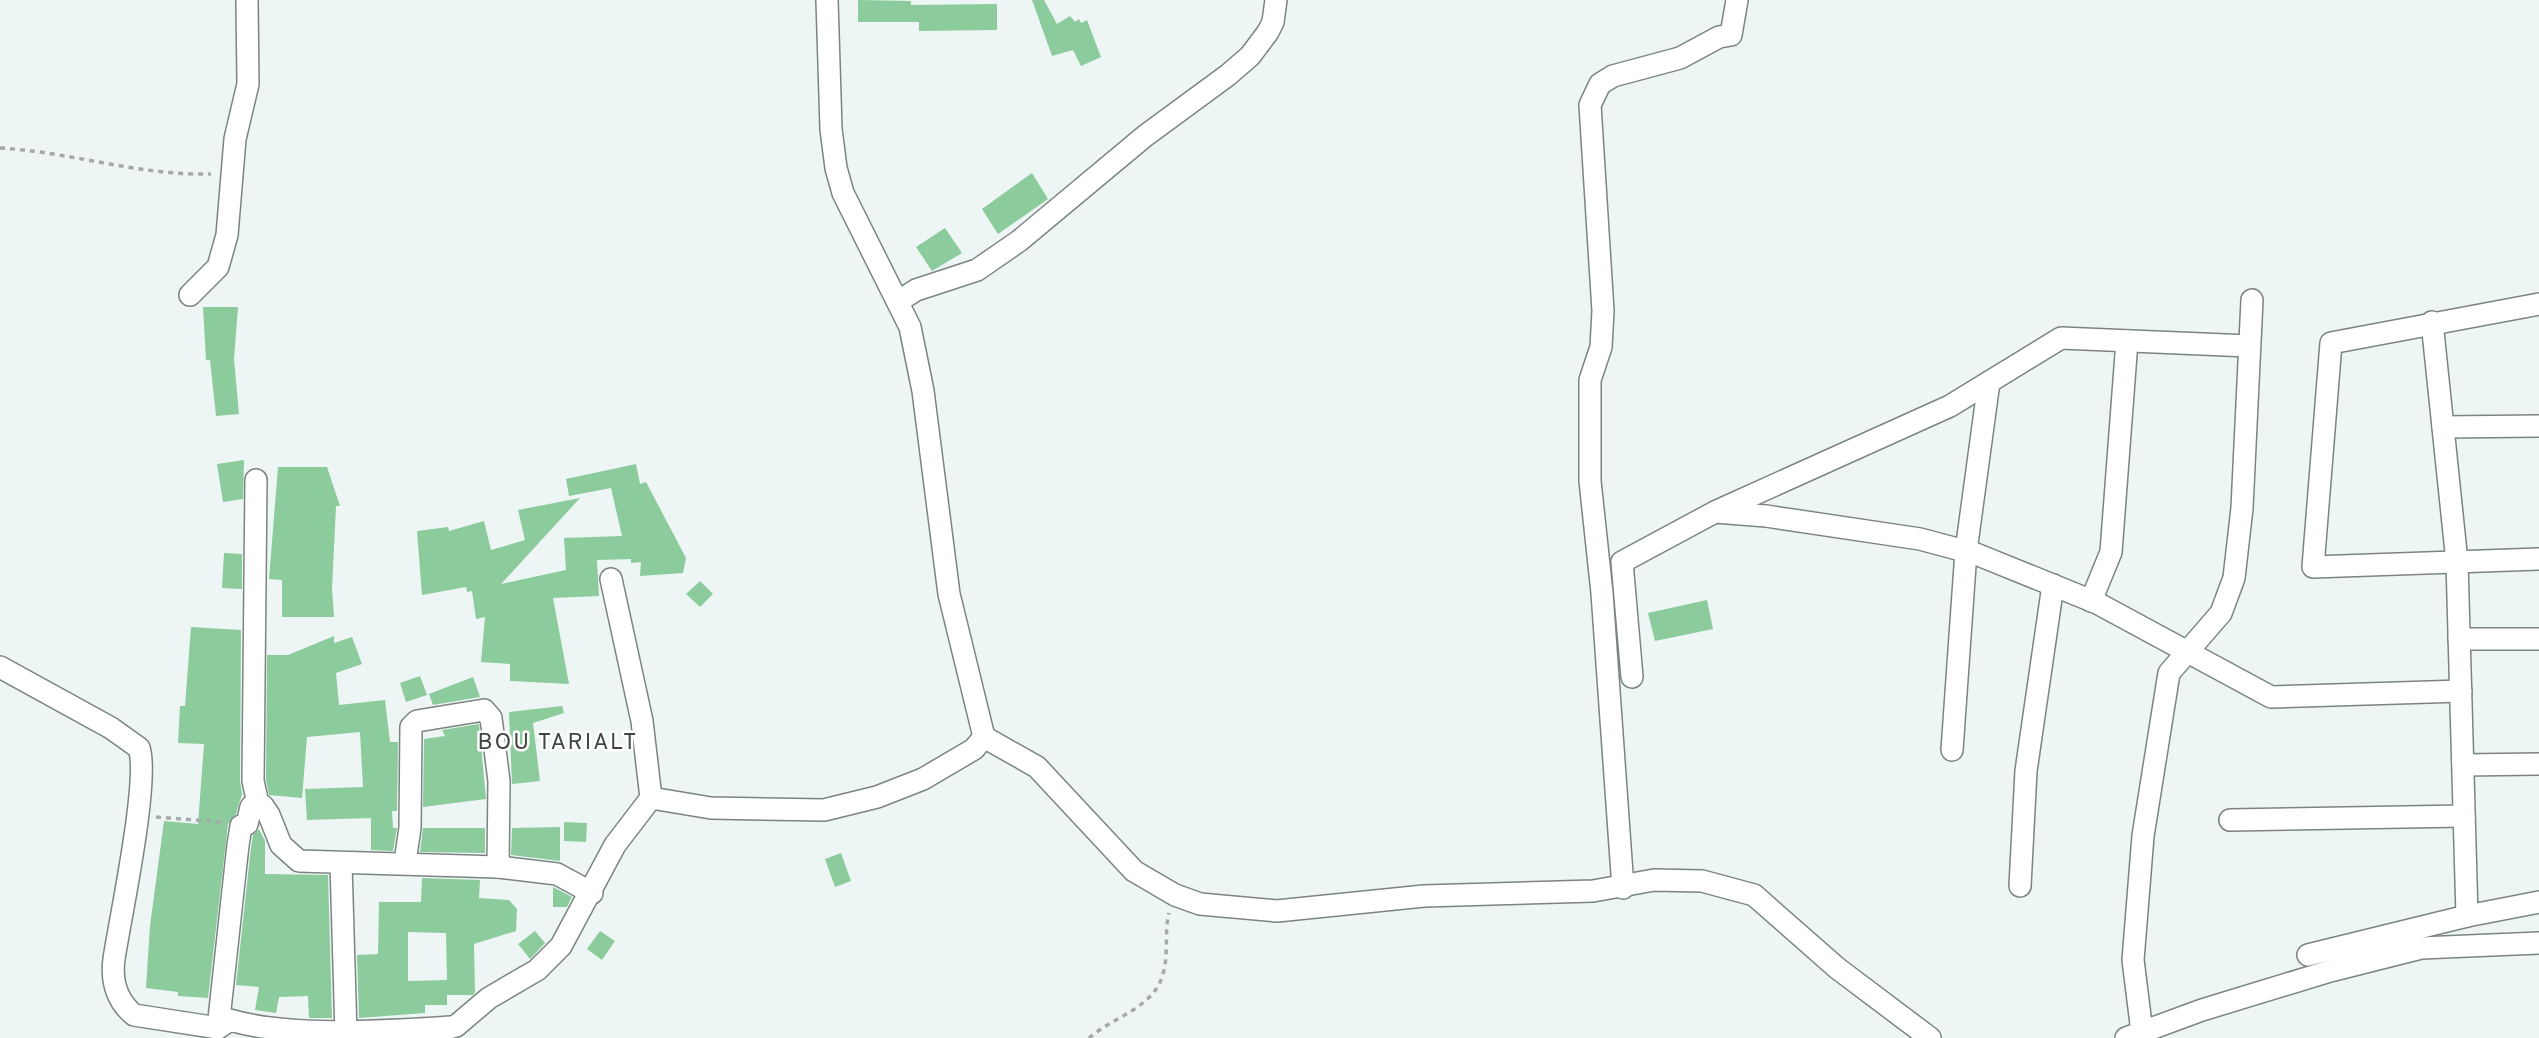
<svg xmlns="http://www.w3.org/2000/svg" width="2539" height="1038" viewBox="0 0 2539 1038" font-family="Overpass,sans-serif">
	<rect width="100%" height="100%" fill="#edf6f4"/>
	<g fill="#8bcb9c" fill-rule="evenodd">
		<polygon points="858,0 911,1 911,5 997,4 997,30 919,31 919,22 858,22"/>
		<polygon points="1032,0 1044,0 1057,24 1070,16 1075,22 1079,19 1081,23 1087,20 1101,57 1081,66 1073,50 1052,56"/>
		<polygon points="1032,173 1048,199 998,234 982,209"/>
		<polygon points="945,228 962,253 932,271 916,247"/>
		<polygon points="203,307 238,307 234,359 239,414 216,416 210,360 206,360"/>
		<polygon points="244,460 243,499 223,502 217,464"/>
		<polygon points="636,464 640,484 646,482 686,558 683,573 640,576 641,562 631,563 631,559 597,560 599,596 553,598 569,684 510,681 510,664 481,662 485,617 476,619 472,591 467,592 466,587 422,595 417,531 448,527 449,531 484,521 491,550 525,540 518,510 580,498 501,584 566,570 564,538 622,536 611,488 569,496 566,479"/>
		<polygon points="278,467 327,467 340,506 336,506 332,589 334,617 282,617 282,580 269,579"/>
		<polygon points="224,553 242,554 242,589 222,588"/>
		<polygon points="700,581 713,594 700,607 686,594"/>
		<polygon points="1707,600 1713,629 1655,641 1648,613"/>
		<polygon points="191,627 241,630 240,781 242,794 236,814 228,824 208,998 178,996 178,992 146,988 150,926 164,821 198,824 204,744 178,743 180,706 185,706"/>
		<polygon points="334,636 334,643 352,637 362,664 336,673 339,705 385,700 390,742 398,742 397,811 392,811 393,828 397,828 393,851 371,850 371,818 307,820 305,789 363,787 360,732 307,737 302,798 269,795 266,780 267,655 288,655"/>
		<polygon points="420,676 427,695 406,702 400,683"/>
		<polygon points="473,677 480,697 433,705 429,694"/>
		<polygon points="562,706 564,713 533,723 540,781 512,784 509,712"/>
		<polygon points="479,724 486,799 423,807 424,739 445,736 442,730"/>
		<polygon points="564,822 587,823 586,842 564,841"/>
		<polygon points="560,827 560,861 511,855 512,828"/>
		<polygon points="423,828 485,828 485,853 420,852"/>
		<polygon points="259,829 265,841 265,874 328,875 332,1018 309,1018 308,996 279,997 276,1013 255,1010 259,987 236,985 251,847 253,835"/>
		<polygon points="841,853 851,881 835,887 825,859"/>
		<path d="M422,878L480,880L479,898L509,900L517,909L516,931L474,944L475,992L473,995H447V1005H425V1013L359,1018L357,955L378,954L379,902H421ZM408,932L446,933L447,980L408,981Z"/>
		<polygon points="553,887 572,897 567,907 553,907"/>
		<polygon points="535,931 545,943 530,959 518,944"/>
		<polygon points="600,931 615,941 602,960 587,949"/>
	</g>
	<g fill="none" stroke-linecap="round" stroke-linejoin="round">
		<g stroke="#7c8482" stroke-width="24">
			<g id="minor">
				<polyline points="190,295 218,267 227,235 235,139 248,84 247,0"/>
				<polyline points="899,301 916,290 977,270 1019,241 1145,136 1228,75 1250,56 1268,32 1273,22 1276,0"/>
				<polyline points="2539,304 2331,343 2313,567 2539,559"/>
				<polyline points="2432,322 2457,562 2467,916"/>
				<polyline points="2443,427 2539,426"/>
				<polyline points="256,480 253,781 259,808 263,806 269,815 281,845 299,861 498,867 557,874 592,893"/>
				<polyline points="1717,511 1950,406 2061,338 2249,346"/>
				<polyline points="2091,601 2111,552 2127,341"/>
				<polyline points="2459,639 2539,639"/>
				<path d="M0,667L111,728L139,748C150,779 120,919 114,959C111,981 117,1001 134,1015L218,1028"/>
				<polyline points="1632,677 1622,562 1715,512 1766,516 1920,539 1976,554 2097,603 2271,697 2461,691"/>
				<polyline points="984,737 1037,767 1134,871 1175,895 1200,904 1277,911 1424,896 1593,891 1654,880 1702,881 1754,895 1837,968 1930,1038"/>
				<polyline points="1952,750 1966,551 1989,382"/>
				<polyline points="2463,765 2539,764"/>
				<polyline points="651,798 711,808 824,810 877,797 923,779 974,749 984,737 949,594 923,391 910,327 843,193 836,168 831,129 827,0"/>
				<path d="M259,808L256,802L251,807L247,824L241,826L238,845L218,1028L230,1020C291,1038 385,1031 451,1027"/>
				<polyline points="2230,820 2464,816"/>
				<polyline points="405,862 410,828 411,727 417,721 484,710 491,718 499,781 498,867"/>
				<polyline points="341,864 346,1034"/>
				<polyline points="2020,886 2026,771 2053,585"/>
				<polyline points="1623,888 1602,593 1590,481 1590,380 1601,347 1603,311 1590,105 1600,84 1613,76 1680,58 1719,37 1731,35 1737,0"/>
				<polyline points="2308,955 2467,916 2539,902"/>
				<polyline points="2142,1032 2133,960 2143,836 2169,673 2221,613 2234,578 2242,508 2252,300"/>
				<polyline points="434,1038 438,1031 456,1026 489,998 537,970 561,946 615,845 651,798 642,721 611,579"/>
				<polyline points="2126,1038 2202,1010 2330,971 2421,948 2539,943"/>
			</g>
		</g>
		<g stroke="#a3aaa8" stroke-width="3.5" stroke-dasharray="5 5" stroke-linecap="butt">
			<path d="M0,148C71,152 140,176 211,174"/>
			<polyline points="156,817 222,822"/>
			<path d="M1089,1038C1113,1017 1154,1008 1163,974C1169,953 1164,933 1169,913"/>
		</g>
		<use href="#minor" stroke="#fff" stroke-width="21"/>
	</g>
	<g text-anchor="middle" stroke-width="5" stroke-linejoin="round" paint-order="stroke">
		<g font-size="23" letter-spacing="2" fill="#3e4543" stroke="#fff">
			<text x="558" y="749">BOU TARIALT</text>
		</g>
	</g>
</svg>
